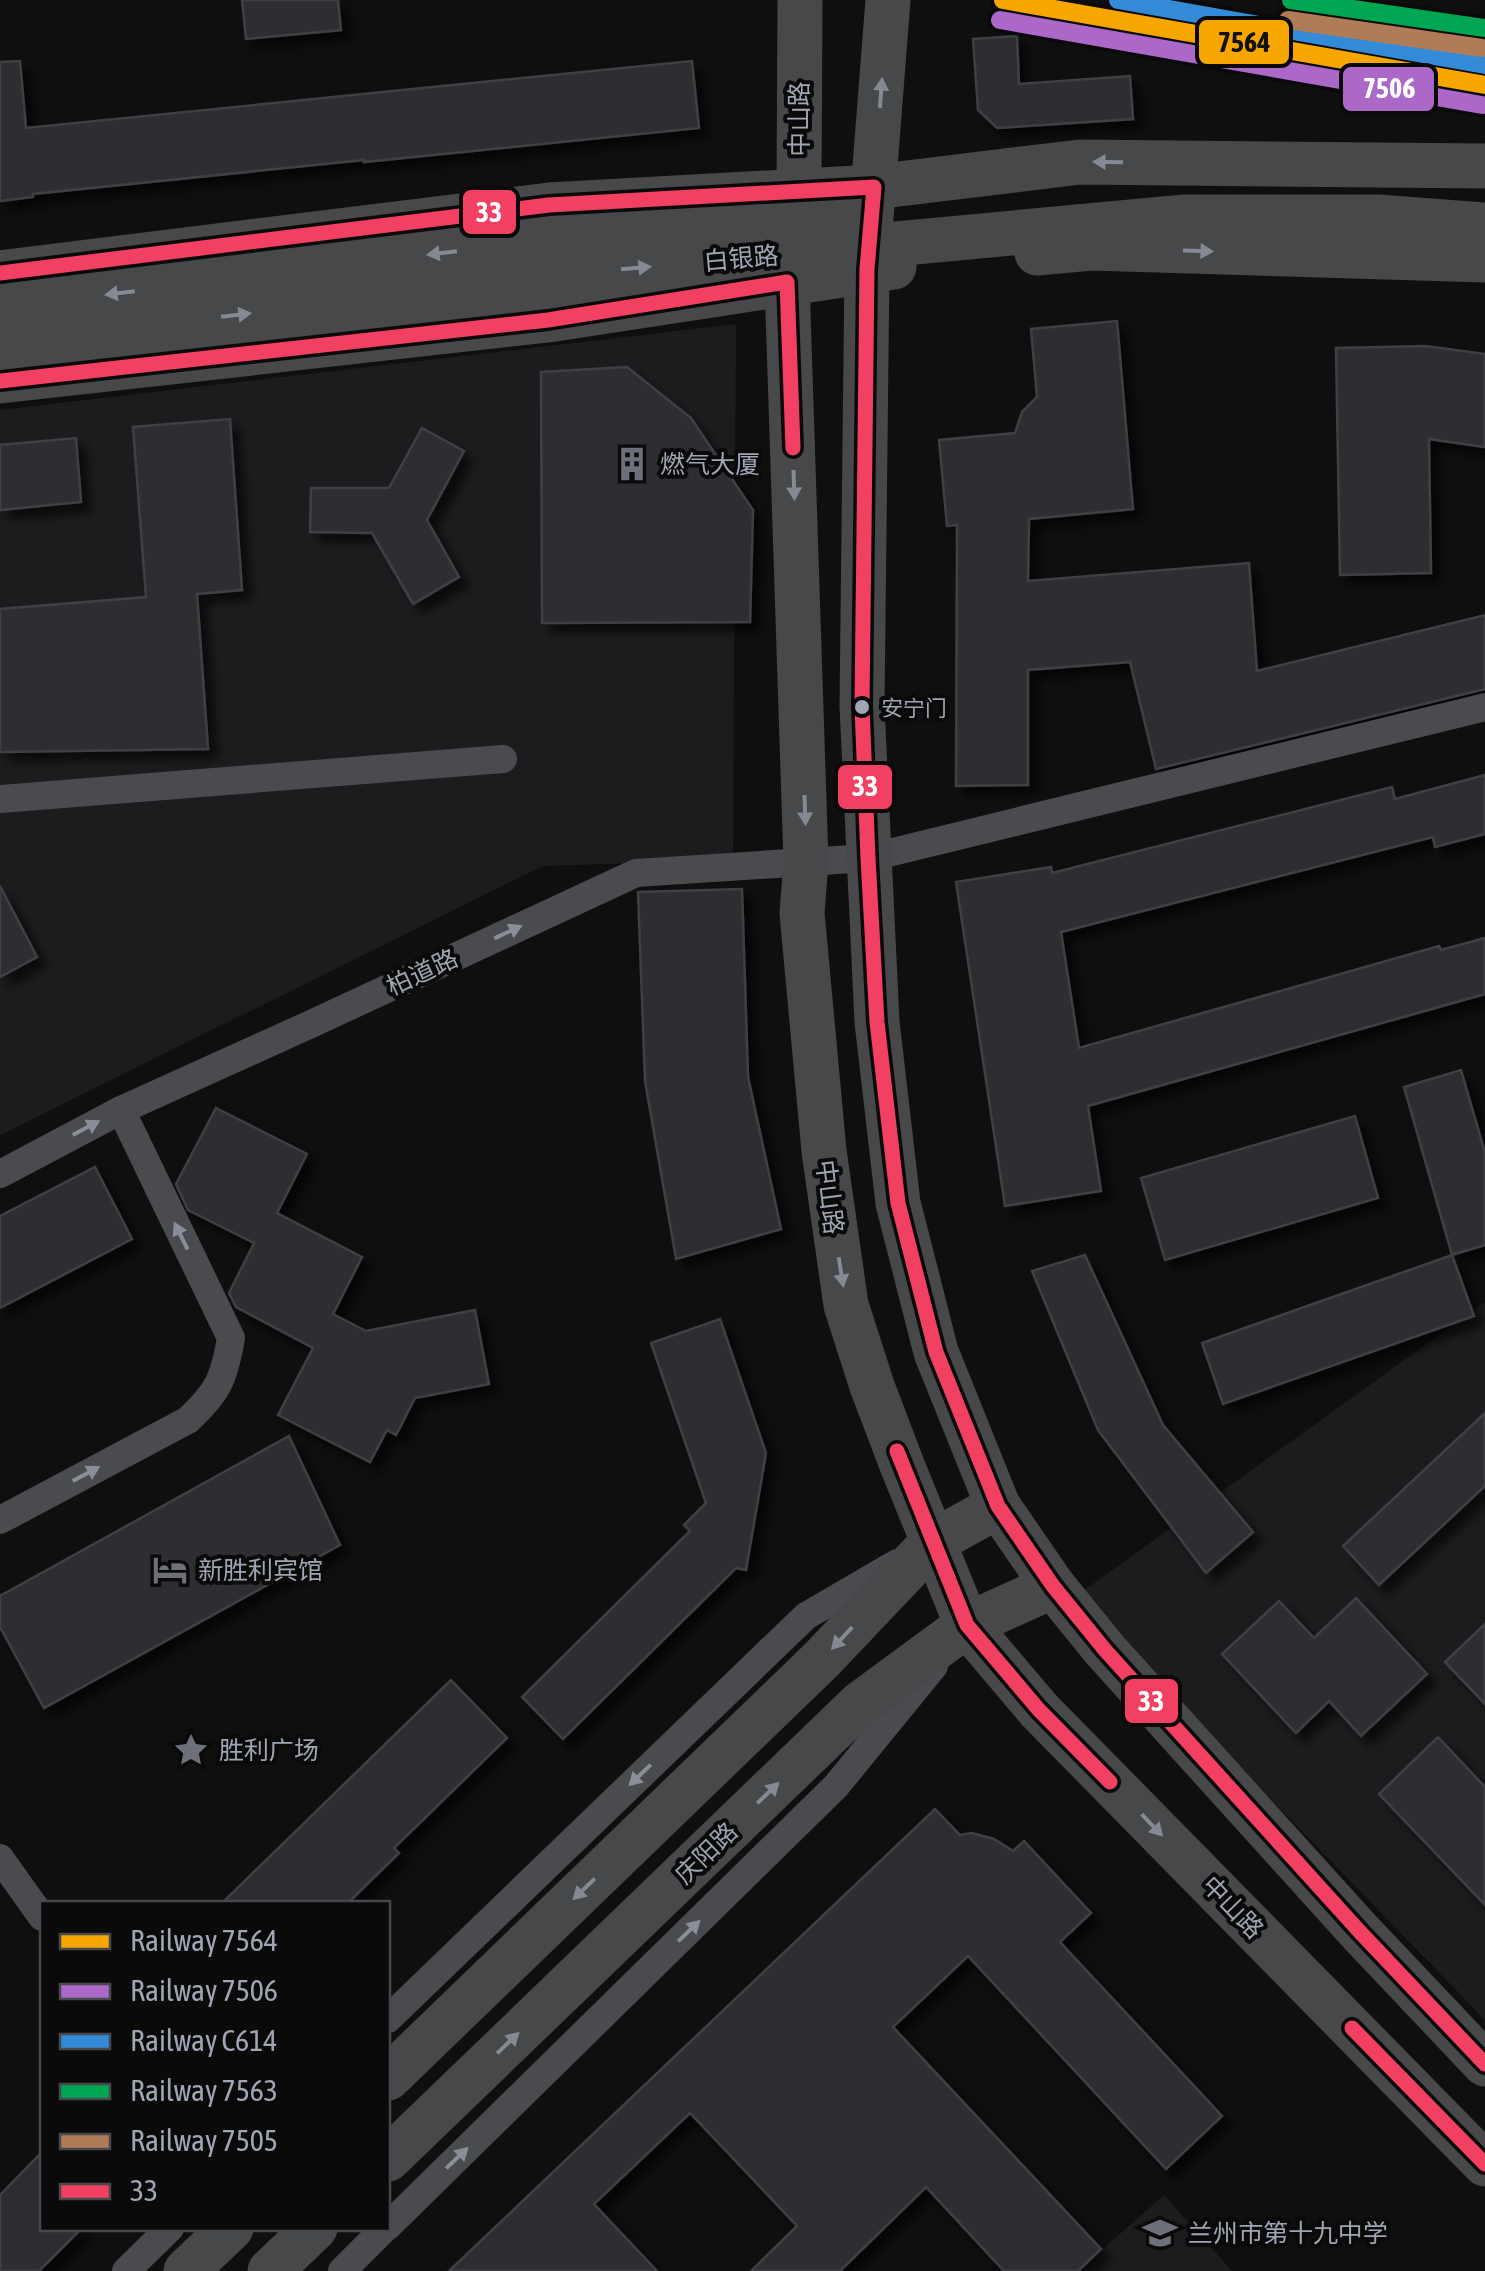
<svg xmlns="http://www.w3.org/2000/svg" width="1485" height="2271" viewBox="0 0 1485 2271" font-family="'Asap Condensed','Noto Sans SC',sans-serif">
	<defs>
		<filter id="shadow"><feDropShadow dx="9" dy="9" stdDeviation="5" flood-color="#0009"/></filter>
	</defs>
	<rect width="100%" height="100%" fill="#0f0f10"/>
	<g fill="#1c1c1e">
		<polygon points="736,324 733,860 543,866 0,1135 0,410"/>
		<polygon points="1485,1302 1485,2020 1075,1597"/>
		<polygon points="1164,2195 1232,2271 1078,2271"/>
	</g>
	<g fill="#2e2e30" stroke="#3e4044" stroke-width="2.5" filter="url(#shadow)">
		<polygon points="242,0 338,0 341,30 246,39"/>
		<polygon points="1017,36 1019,84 1130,76 1133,119 997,128 978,110 973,39"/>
		<polygon points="20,61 26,128 692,61 699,128 364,162 364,160 33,194 33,197 0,201 0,62"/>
		<polygon points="1117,321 1133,509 1029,519 1028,581 1249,563 1257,671 1485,615 1485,689 1156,769 1130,662 1028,670 1028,785 956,786 957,525 947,526 939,440 1015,433 1022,412 1037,397 1031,329"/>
		<polygon points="1426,346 1485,354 1485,447 1429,439 1431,573 1340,575 1336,348"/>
		<polygon points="627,367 691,418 753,510 750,622 542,623 541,372"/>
		<polygon points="230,419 242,590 197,594 208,749 0,752 0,609 146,597 133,427"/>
		<polygon points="422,428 464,451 427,520 459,577 413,604 372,533 310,532 311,488 389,488"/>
		<polygon points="76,438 81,502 0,510 0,445"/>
		<polygon points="1485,775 1485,834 1435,847 1433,837 1061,932 1079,1048 1439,946 1441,950 1485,938 1485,994 1088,1106 1101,1191 1005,1206 956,882 1051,867 1052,873 1392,787 1395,799"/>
		<polygon points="0,886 37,957 0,977"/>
		<polygon points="742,889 748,1077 781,1229 676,1259 645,1081 638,892"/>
		<polygon points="1461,1070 1485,1153 1485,1245 1452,1255 1404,1087"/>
		<polygon points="216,1108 307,1154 277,1213 362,1257 333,1314 366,1331 475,1310 489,1384 415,1398 396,1435 387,1430 370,1462 278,1415 313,1348 236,1307 229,1293 254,1243 188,1210 176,1184"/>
		<polygon points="1355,1116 1378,1198 1165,1260 1141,1178"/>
		<polygon points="95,1167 132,1239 0,1308 0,1216"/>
		<polygon points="1085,1255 1163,1425 1253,1532 1206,1573 1098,1430 1032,1271"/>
		<polygon points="1452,1255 1474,1316 1223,1404 1202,1343"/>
		<polygon points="720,1319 766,1453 746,1570 736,1568 563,1739 522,1697 690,1531 684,1525 706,1503 651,1343"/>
		<polygon points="1485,1413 1485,1486 1379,1585 1343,1546"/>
		<polygon points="289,1436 340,1545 44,1708 0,1627 0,1596"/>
		<polygon points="1356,1598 1427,1674 1361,1736 1329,1701 1296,1733 1222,1654 1279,1601 1314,1638"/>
		<polygon points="1485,1624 1485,1704 1445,1662"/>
		<polygon points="451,1680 507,1738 394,1848 399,1853 347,1904 221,1904"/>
		<polygon points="1438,1737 1485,1787 1485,1905 1379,1794"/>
		<polygon points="935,1809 960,1835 972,1833 994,1839 1013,1851 1024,1841 1091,1913 1060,1942 1222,2116 1166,2169 968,1956 893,2027 1101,2249 1078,2271 1004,2271 926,2187 840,2271 751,2271 797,2226 690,2113 594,2204 657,2271 449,2271"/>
		<polygon points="42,2152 42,2228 82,2228 39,2271 0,2271 0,2195"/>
	</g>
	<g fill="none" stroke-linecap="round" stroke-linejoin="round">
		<g stroke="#4a4b4f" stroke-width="28">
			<polyline points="0,799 503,759"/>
			<polyline points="0,1174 121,1110 311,1024 636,873 868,858 1485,707"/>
			<path d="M0,1520L188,1420C218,1392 224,1379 231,1338L121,1110"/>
			<polyline points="0,1858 42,1917"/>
			<polyline points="388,2019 806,1616 897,1563"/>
			<polyline points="388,2226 836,1786 934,1666"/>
			<polyline points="126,2271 170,2228"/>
			<polyline points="342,2271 385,2228"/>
		</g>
		<g stroke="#46484a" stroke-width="45">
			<polyline points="800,0 799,191 787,282 806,862 802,913 824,1151 846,1305 872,1386 902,1465 967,1625 1039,1710 1485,2164"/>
			<polyline points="888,0 867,269 862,706 877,1022 898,1203 936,1352 998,1506 1053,1586 1105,1650 1360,1932 1485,2064"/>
			<polyline points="1037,253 1091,248 1485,260"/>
			<polyline points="0,273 549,205 874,187 1080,162 1485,166"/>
			<polyline points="0,308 539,241"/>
			<polyline points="0,345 539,277"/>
			<polyline points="0,381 548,320 894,267"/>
			<polyline points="388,2078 822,1659 933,1542 998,1506"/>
			<polyline points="388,2159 861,1703 967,1625 1053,1586"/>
			<polyline points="186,2271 231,2228"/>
			<polyline points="270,2271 315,2228"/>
		</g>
		<g stroke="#46484a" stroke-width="45">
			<polyline points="539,241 864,216"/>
			<polyline points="539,277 1185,217 1378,217 1485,225"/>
		</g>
		<g stroke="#0a0a0b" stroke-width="22">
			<g id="bus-1">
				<polyline points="0,273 549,205 874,187 867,269 862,706 868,858 877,1022 898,1203 936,1352 998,1506 1053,1586 1105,1650 1360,1932 1485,2064"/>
				<polyline points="0,381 548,320 787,282 793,448"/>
				<polyline points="897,1451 967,1625 1039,1710 1110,1782"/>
				<polyline points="1352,2028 1485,2164"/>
			</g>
		</g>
		<use href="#bus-1" stroke="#f24062" stroke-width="15"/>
		<g stroke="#0a0a0b" stroke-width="25">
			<polyline id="rail-1" points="1003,0 1485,85"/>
		</g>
		<g stroke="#0a0a0b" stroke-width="25">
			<polyline id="rail-2" points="1000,20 1482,105"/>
		</g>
		<g stroke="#0a0a0b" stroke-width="25">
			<polyline id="rail-3" points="1118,0 1485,65"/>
		</g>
		<g stroke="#0a0a0b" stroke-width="25">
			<polyline id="rail-4" points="1291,0 1485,28"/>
		</g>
		<g stroke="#0a0a0b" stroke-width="25">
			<polyline id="rail-5" points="1288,20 1482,48"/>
		</g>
		<use href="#rail-1" stroke="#f7a600" stroke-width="18"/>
		<use href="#rail-2" stroke="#ac68c9" stroke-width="18"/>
		<use href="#rail-3" stroke="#338bd7" stroke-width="18"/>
		<use href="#rail-4" stroke="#00a651" stroke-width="18"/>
		<use href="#rail-5" stroke="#b07c57" stroke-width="18"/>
	</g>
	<defs><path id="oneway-solid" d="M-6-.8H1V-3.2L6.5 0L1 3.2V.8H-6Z" transform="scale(2.5)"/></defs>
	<g fill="#848993">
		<use href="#oneway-solid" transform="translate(881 93) rotate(-86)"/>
		<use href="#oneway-solid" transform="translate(1108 162) rotate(-179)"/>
		<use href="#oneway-solid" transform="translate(1198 251) rotate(2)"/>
		<use href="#oneway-solid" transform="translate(442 253) rotate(173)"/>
		<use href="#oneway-solid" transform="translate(636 268) rotate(-5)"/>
		<use href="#oneway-solid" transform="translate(120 293) rotate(173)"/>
		<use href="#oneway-solid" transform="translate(236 315) rotate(-7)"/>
		<use href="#oneway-solid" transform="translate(794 485) rotate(88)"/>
		<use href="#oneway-solid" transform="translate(805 810) rotate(88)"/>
		<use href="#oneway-solid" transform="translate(841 1272) rotate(81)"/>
		<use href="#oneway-solid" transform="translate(842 1638) rotate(133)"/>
		<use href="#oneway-solid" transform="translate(768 1793) rotate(-44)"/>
		<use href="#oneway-solid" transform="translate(1152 1825) rotate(46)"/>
		<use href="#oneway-solid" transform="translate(584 1889) rotate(136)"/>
		<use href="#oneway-solid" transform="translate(508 2043) rotate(-44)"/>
	</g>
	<g fill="#8a8e99">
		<use href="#oneway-solid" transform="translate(508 932) rotate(-25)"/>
		<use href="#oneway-solid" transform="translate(86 1128) rotate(-28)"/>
		<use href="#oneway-solid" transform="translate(181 1236) rotate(-116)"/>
		<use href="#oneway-solid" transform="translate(86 1474) rotate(-28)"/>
		<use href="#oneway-solid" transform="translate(640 1775) rotate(136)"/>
		<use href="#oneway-solid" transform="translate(689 1931) rotate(-44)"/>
		<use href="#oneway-solid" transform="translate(457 2158) rotate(-44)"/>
	</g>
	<defs>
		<g id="building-bare" transform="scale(2.7)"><path d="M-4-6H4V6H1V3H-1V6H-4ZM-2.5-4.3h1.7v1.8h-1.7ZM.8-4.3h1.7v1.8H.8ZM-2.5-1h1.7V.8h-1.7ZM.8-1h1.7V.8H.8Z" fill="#6d7079" stroke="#0a0a0b" stroke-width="2.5" paint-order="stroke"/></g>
		<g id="hotel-bare" transform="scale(2.7)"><path d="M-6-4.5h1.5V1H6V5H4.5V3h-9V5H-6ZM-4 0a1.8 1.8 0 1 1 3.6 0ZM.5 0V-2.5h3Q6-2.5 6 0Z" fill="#6d7079" stroke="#0a0a0b" stroke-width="2.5" paint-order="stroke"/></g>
		<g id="sight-bare" transform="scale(2.7)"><path d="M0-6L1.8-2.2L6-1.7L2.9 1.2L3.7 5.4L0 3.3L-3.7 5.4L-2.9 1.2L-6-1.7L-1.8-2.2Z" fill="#6d7079" stroke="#0a0a0b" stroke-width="2.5" paint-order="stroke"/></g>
		<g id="school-bare" transform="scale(2.7)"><path d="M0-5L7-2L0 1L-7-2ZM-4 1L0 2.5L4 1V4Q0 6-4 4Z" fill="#6d7079" stroke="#0a0a0b" stroke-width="2.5" paint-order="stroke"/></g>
	</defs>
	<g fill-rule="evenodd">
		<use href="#building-bare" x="632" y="464"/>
		<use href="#hotel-bare" x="170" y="1570"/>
		<use href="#sight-bare" x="191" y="1750"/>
		<use href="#school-bare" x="1160" y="2233"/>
	</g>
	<circle fill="#9fa5b2" stroke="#0a0a0b" stroke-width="4" cx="862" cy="707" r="9"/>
	<g text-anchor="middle" stroke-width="8" stroke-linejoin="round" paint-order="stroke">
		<g font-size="22" fill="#9fa5b2" stroke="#0a0a0b" text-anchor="start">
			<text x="881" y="716">安宁门</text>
		</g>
		<g font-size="25" fill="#9fa5b2" stroke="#0a0a0b">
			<text transform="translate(799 119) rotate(-90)" y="9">中山路</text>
			<text transform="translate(741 258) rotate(-5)" y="9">白银路</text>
			<text transform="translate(422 972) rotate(-25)" y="9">柏道路</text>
			<text transform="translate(830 1197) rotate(83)" y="9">中山路</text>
			<text transform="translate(706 1853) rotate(-44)" y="9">庆阳路</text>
			<text transform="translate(1233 1907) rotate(46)" y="9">中山路</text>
		</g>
		<g font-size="25" fill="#9fa5b2" stroke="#0a0a0b" text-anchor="start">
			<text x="660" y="473">燃气大厦</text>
			<text x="198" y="1579">新胜利宾馆</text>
			<text x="219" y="1759">胜利广场</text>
			<text x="1188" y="2242">兰州市第十九中学</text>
		</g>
	</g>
	<g stroke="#0a0a0b" stroke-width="4">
		<rect x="1197" y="18" width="94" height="48" rx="10" fill="#f7a600"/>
		<rect x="1341" y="65" width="95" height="48" rx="10" fill="#ac68c9"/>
		<rect x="461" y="188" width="57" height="48" rx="10" fill="#f24062"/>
		<rect x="836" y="763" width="58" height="48" rx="10" fill="#f24062"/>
		<rect x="1123" y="1677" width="57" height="48" rx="10" fill="#f24062"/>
	</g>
	<g font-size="28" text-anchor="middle" font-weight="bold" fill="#fff">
		<text x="1389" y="98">7506</text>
		<text x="489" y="222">33</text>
		<text x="865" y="796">33</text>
		<text x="1151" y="1711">33</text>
	</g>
	<g font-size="28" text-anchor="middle" font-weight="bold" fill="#111">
		<text x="1244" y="52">7564</text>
	</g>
	<rect x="40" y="1901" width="350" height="330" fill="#0a0a0b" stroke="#46484e" stroke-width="2.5"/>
	<rect x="60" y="1934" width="50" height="15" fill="#f7a600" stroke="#46484e" stroke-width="2.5"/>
	<text x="130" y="1951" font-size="30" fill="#9fa5b2">Railway 7564</text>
	<rect x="60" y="1984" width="50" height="15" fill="#ac68c9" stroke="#46484e" stroke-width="2.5"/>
	<text x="130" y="2001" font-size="30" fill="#9fa5b2">Railway 7506</text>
	<rect x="60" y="2034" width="50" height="15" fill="#338bd7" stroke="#46484e" stroke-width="2.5"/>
	<text x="130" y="2051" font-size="30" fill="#9fa5b2">Railway C614</text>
	<rect x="60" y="2084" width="50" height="15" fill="#00a651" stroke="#46484e" stroke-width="2.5"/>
	<text x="130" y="2101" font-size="30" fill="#9fa5b2">Railway 7563</text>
	<rect x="60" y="2134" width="50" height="15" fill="#b07c57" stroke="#46484e" stroke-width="2.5"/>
	<text x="130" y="2151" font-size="30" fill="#9fa5b2">Railway 7505</text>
	<rect x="60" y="2184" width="50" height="15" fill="#f24062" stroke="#46484e" stroke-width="2.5"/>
	<text x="130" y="2201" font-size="30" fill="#9fa5b2">33</text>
</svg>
